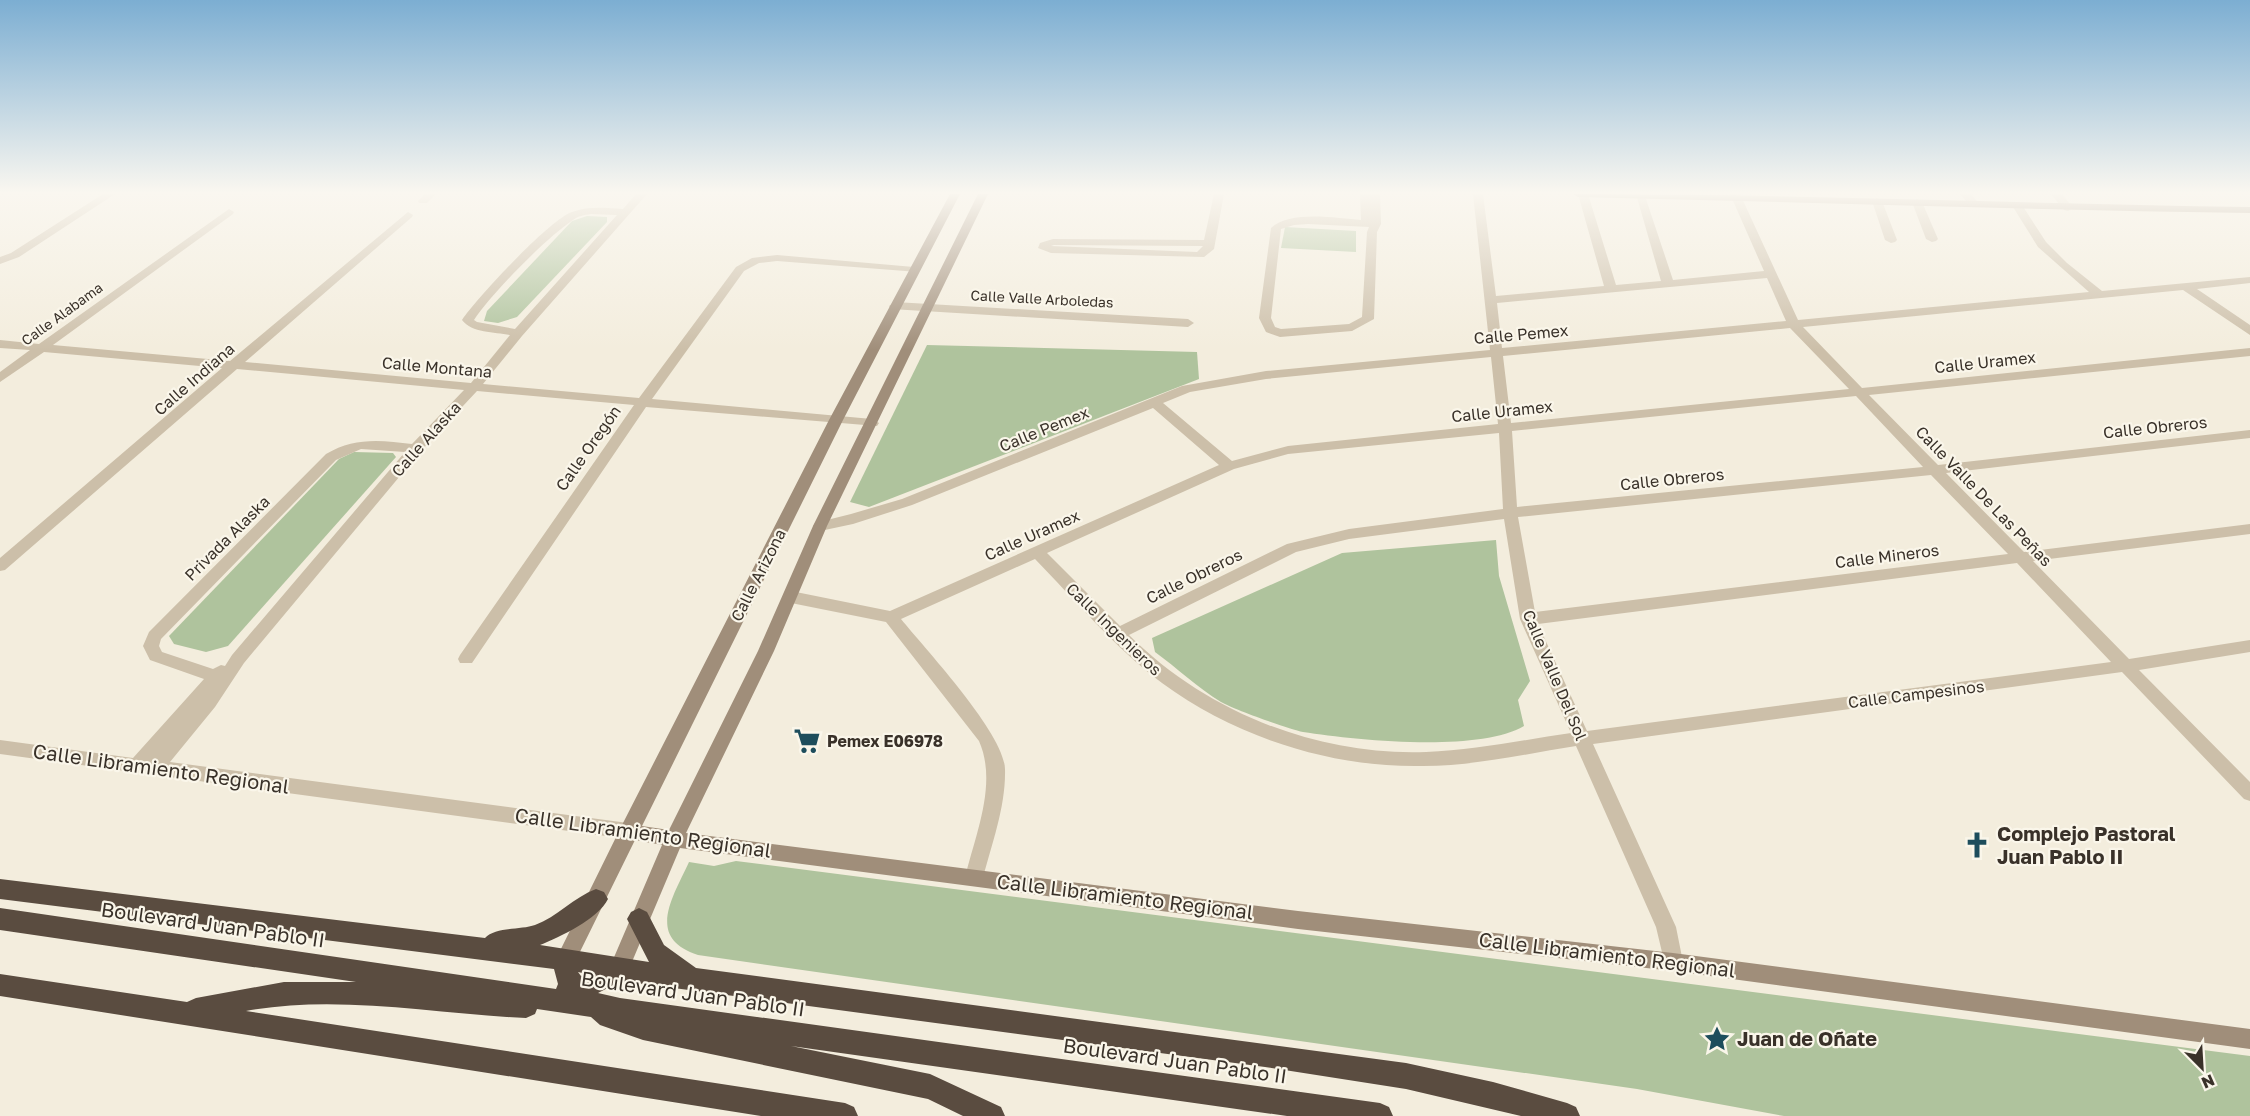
<svg xmlns="http://www.w3.org/2000/svg" width="2250" height="1116" viewBox="0 0 2250 1116" font-family="'Golos Text',sans-serif">
	<rect width="100%" height="100%" fill="#f3eddd"/>
	<g fill="#afc39d">
		<polygon points="587,216 607,217 607,222 517,317 498,323 484,321 487,311 572,221"/>
		<polygon points="1285,227 1356,231 1356,252 1281,248"/>
		<polygon points="927,345 1197,352 1199,379 869,507 850,502"/>
		<polygon points="354,452 393,453 396,457 228,646 206,652 174,644 169,636 339,459"/>
		<path d="M1496,540L1499,576L1530,681L1518,700L1524,726C1478,753 1355,740 1303,732C1288,729 1233,709 1221,702C1198,688 1177,668 1155,652L1152,638L1342,553Z"/>
		<path d="M736,861L2250,1056V1116H1784L1637,1089L698,955C645,938 673,897 689,862L714,866Z"/>
	</g>
	<g fill="none" stroke-linecap="round" stroke-linejoin="round">
		<g fill="#ccbfa9" fill-rule="evenodd">
			<polygon points="103,194 115,194 19,257 0,264 0,257 11,253"/>
			<polygon points="425,194 436,194 427,203 419,203 418,201"/>
			<path d="M636,194H647L522,336L483,384L639,398L736,267L752,258L777,255L914,267L918,268V272L777,261L759,263L744,271L652,399L872,419L879,423L877,426L646,407L472,663H460L458,659L460,655L634,405L477,391L420,452L244,663L215,707L170,762L628,823L634,825L637,831L634,837L628,839L0,754V740L133,758L204,679L150,660L143,646L149,632L326,454C354,437 381,440 412,444L464,390L237,369L5,570L0,571V558L222,368L44,352L0,382V372L30,350L0,348V340L39,344L229,209L234,212L233,214L53,345L230,361L408,212L413,215L412,217L245,362L471,383L510,335C494,332 472,333 462,320C477,298 549,220 572,212C588,206 606,208 623,209ZM591,214L617,215L515,329L477,322L474,320C492,293 547,237 573,220C578,216 584,215 591,214ZM361,449L405,452L232,655L225,666L221,665L213,669L162,652L159,646L161,639L336,460Z"/>
			<path d="M1214,194H1224L1214,249L1204,257L1051,253L1038,248L1040,243L1053,239L1204,240ZM1054,245L1203,246L1197,252L1051,246Z"/>
			<path d="M1360,194H1380L1381,224L1377,232L1374,319L1352,331L1280,337L1266,332L1259,318L1271,228C1289,210 1337,218 1361,220ZM1308,224L1369,227L1367,232L1362,317L1349,324L1281,329L1275,327L1271,318L1281,229L1294,225Z"/>
			<path d="M1473,194H1483L1496,296L1604,286L1578,194H1588L1616,285L1661,281L1636,194L1645,196L1673,280L1764,271L1730,194H1740L1798,320L2089,292L2038,247L2013,207L2018,204L2022,205L2046,242L2067,263L2102,291L2250,277V283L2197,289L2250,325V335L2183,290L1803,327L1862,388L2250,348V356L1869,395L1938,465L2250,430V438L1946,473L2024,552L2250,524V534L2033,561L2129,659L2250,640V652L2139,670L2250,782V801L2244,799L2122,672L1593,744L1676,927L1683,962L1680,969L1673,971L1666,969L1656,927L1576,746C1525,754 1474,766 1423,766C1332,768 1235,737 1162,683C1115,648 1076,601 1035,559L901,619C926,650 1004,733 1005,769C1006,806 992,843 983,878L981,884L974,886L967,884L965,878C975,835 998,784 979,741L886,622L791,603L786,601L783,597L786,593L791,591L890,611L1219,465L1153,408L912,505L853,524L820,531L815,529L813,526L815,523L851,514L902,499L1182,386L1266,371L1490,350ZM1767,278L1786,321L1502,348L1497,303ZM1790,328L1849,389L1511,423L1503,356ZM1491,357L1498,424L1288,446L1232,461L1163,403L1190,392L1266,379ZM1856,396L1923,467L1517,507L1512,431ZM1499,433L1503,509L1349,529L1287,544L1120,626L1047,553L1234,469L1288,454ZM1931,475L2008,554L1535,612L1518,517ZM1504,519L1520,619L1571,733C1523,740 1475,750 1426,752C1317,756 1206,712 1129,635L1296,552L1349,539ZM2017,563L2111,662L1587,731L1538,624Z"/>
			<polygon points="1960,194 1971,194 1980,205 1979,207 1971,207"/>
			<polygon points="2051,194 2062,194 2073,208 2068,211 2064,210"/>
			<polygon points="1877,198 1882,201 1897,240 1895,242 1891,243 1885,240 1872,201"/>
			<polygon points="1917,199 1922,202 1938,239 1936,241 1932,242 1926,239 1912,202"/>
			<polygon points="895,302 1188,319 1194,323 1188,327 891,309 889,306"/>
		</g>
		<g fill="#a08e7a" fill-rule="evenodd">
			<polygon points="950,194 960,194 843,420 642,826 669,830 758,651 813,526 978,194 988,194 827,526 774,651 686,833 1298,911 1673,953 2250,1029 2250,1049 1673,971 1298,929 680,848 626,976 619,978 612,976 609,969 662,845 635,840 573,966 566,968 559,966 556,959 622,825 829,420"/>
			<path d="M1573,194C1799,194 2024,204 2250,207V213C2026,210 1802,202 1578,197Z"/>
		</g>
		<path fill="#5a4c40" fill-rule="evenodd" d="M0,879L485,938C495,927 521,930 535,925C557,917 574,897 596,889L604,892L608,899C598,919 560,937 540,945L649,962L627,919L631,912L639,908L647,912L664,945L696,968L1406,1063L1493,1082L1567,1103L1576,1107L1580,1116H1521L1406,1089L1265,1067L621,981L598,993L620,998L1380,1103L1389,1107L1393,1116H1287L791,1046L930,1074L1001,1107L1005,1116H963L928,1099L643,1040L600,1025L591,1017L537,1009L535,1014L526,1018C434,1014 338,994 246,1011L845,1103L854,1107L858,1116H761L0,996V974L187,1002L196,998L284,982H356L0,930V908L556,989L558,984L554,969L0,899ZM578,972L587,974L581,976Z"/>
	</g>
	<linearGradient id="sky" x2="0" y2="1"><stop stop-color="#7caed2"/><stop offset="0.55" stop-color="#faf7f0"/><stop offset="1" stop-color="#faf7f0" stop-opacity="0"/></linearGradient>
	<rect width="2250" height="350" fill="url(#sky)"/>
	<defs>
		<g id="supermarket-bare" transform="scale(2.07)"><path d="M-6-5.5h2.5l.6 2H6L4.5 2H-2.5L-4.4-4H-6ZM-1.5 3.2a1.3 1.3 0 1 0 .1 0ZM3 3.2a1.3 1.3 0 1 0 .1 0Z" fill="#1d4d5c" stroke="#faf6ea" stroke-width="2.5" paint-order="stroke"/></g>
		<g id="church-bare" transform="scale(2.07)"><path d="M-1.2-6h2.4v3.5h3.3v2.4h-3.3V6h-2.4V-.1h-3.3v-2.4h3.3Z" fill="#1d4d5c" stroke="#faf6ea" stroke-width="2.5" paint-order="stroke"/></g>
		<g id="sight-bare" transform="scale(2.07)"><path d="M0-6L1.8-2.2L6-1.7L2.9 1.2L3.7 5.4L0 3.3L-3.7 5.4L-2.9 1.2L-6-1.7L-1.8-2.2Z" fill="#1d4d5c" stroke="#faf6ea" stroke-width="2.5" paint-order="stroke"/></g>
	</defs>
	<g fill-rule="evenodd">
		<use href="#supermarket-bare" x="807" y="741"/>
		<use href="#church-bare" x="1977" y="845"/>
		<use href="#sight-bare" x="1717" y="1039"/>
	</g>
	<g text-anchor="middle" stroke-width="4.5" stroke-linejoin="round" paint-order="stroke">
		<g font-size="14" fill="#393129" stroke="#faf6ea">
			<text transform="translate(1042 299) rotate(3)" y="5">Calle Valle Arboledas</text>
			<text transform="translate(62 314) rotate(-36)" y="5">Calle Alabama</text>
		</g>
		<g font-size="16" fill="#393129" stroke="#faf6ea">
			<text transform="translate(1521 334) rotate(-5)" y="6">Calle Pemex</text>
			<text transform="translate(1985 362) rotate(-6)" y="6">Calle Uramex</text>
			<text transform="translate(437 367) rotate(5)" y="6">Calle Montana</text>
			<text transform="translate(194 379) rotate(-41)" y="6">Calle Indiana</text>
			<text transform="translate(1502 411) rotate(-6)" y="6">Calle Uramex</text>
			<text transform="translate(2155 427) rotate(-6)" y="6">Calle Obreros</text>
			<text transform="translate(1044 429) rotate(-22)" y="6">Calle Pemex</text>
			<text transform="translate(426 439) rotate(-48)" y="6">Calle Alaska</text>
			<text transform="translate(588 448) rotate(-55)" y="6">Calle Oregón</text>
			<text transform="translate(1672 479) rotate(-6)" y="6">Calle Obreros</text>
			<text transform="translate(1984 496) rotate(46)" y="6">Calle Valle De Las Peñas</text>
			<text transform="translate(1032 535) rotate(-24)" y="6">Calle Uramex</text>
			<text transform="translate(227 538) rotate(-45)" y="6">Privada Alaska</text>
			<text transform="translate(1887 556) rotate(-7)" y="6">Calle Mineros</text>
			<text transform="translate(758 575) rotate(-63)" y="6">Calle Arizona</text>
			<text transform="translate(1194 576) rotate(-26)" y="6">Calle Obreros</text>
			<text transform="translate(1114 629) rotate(44)" y="6">Calle Ingenieros</text>
			<text transform="translate(1555 675) rotate(67)" y="6">Calle Valle Del Sol</text>
			<text transform="translate(1916 694) rotate(-7)" y="6">Calle Campesinos</text>
		</g>
		<g font-size="16" font-weight="bold" fill="#393129" stroke="#faf6ea" text-anchor="start">
			<text x="827" y="747">Pemex E06978</text>
		</g>
		<g font-size="20" fill="#393129" stroke="#faf6ea">
			<text transform="translate(161 769) rotate(8)" y="7">Calle Libramiento Regional</text>
			<text transform="translate(643 833) rotate(8)" y="7">Calle Libramiento Regional</text>
			<text transform="translate(1125 897) rotate(7)" y="7">Calle Libramiento Regional</text>
			<text transform="translate(213 925) rotate(8)" y="7">Boulevard Juan Pablo II</text>
			<text transform="translate(1607 955) rotate(7)" y="7">Calle Libramiento Regional</text>
			<text transform="translate(693 994) rotate(8)" y="7">Boulevard Juan Pablo II</text>
			<text transform="translate(1175 1061) rotate(8)" y="7">Boulevard Juan Pablo II</text>
		</g>
		<g font-size="20" font-weight="bold" fill="#393129" stroke="#faf6ea" text-anchor="start">
			<text x="1997" y="841">Complejo Pastoral<tspan x="1997" dy="23">Juan Pablo II</tspan></text>
			<text x="1737" y="1046">Juan de Oñate</text>
		</g>
	</g>
	<g transform="translate(2202 1068) rotate(156)" stroke="#faf6ea" stroke-width="4.5" paint-order="stroke">
	<path d="M0-4.5L10 22L0 15L-10 22Z" fill="#393129"/>
	<text y="-9" font-size="16" font-weight="bold" text-anchor="middle" fill="#393129">N</text>
	</g>
</svg>
